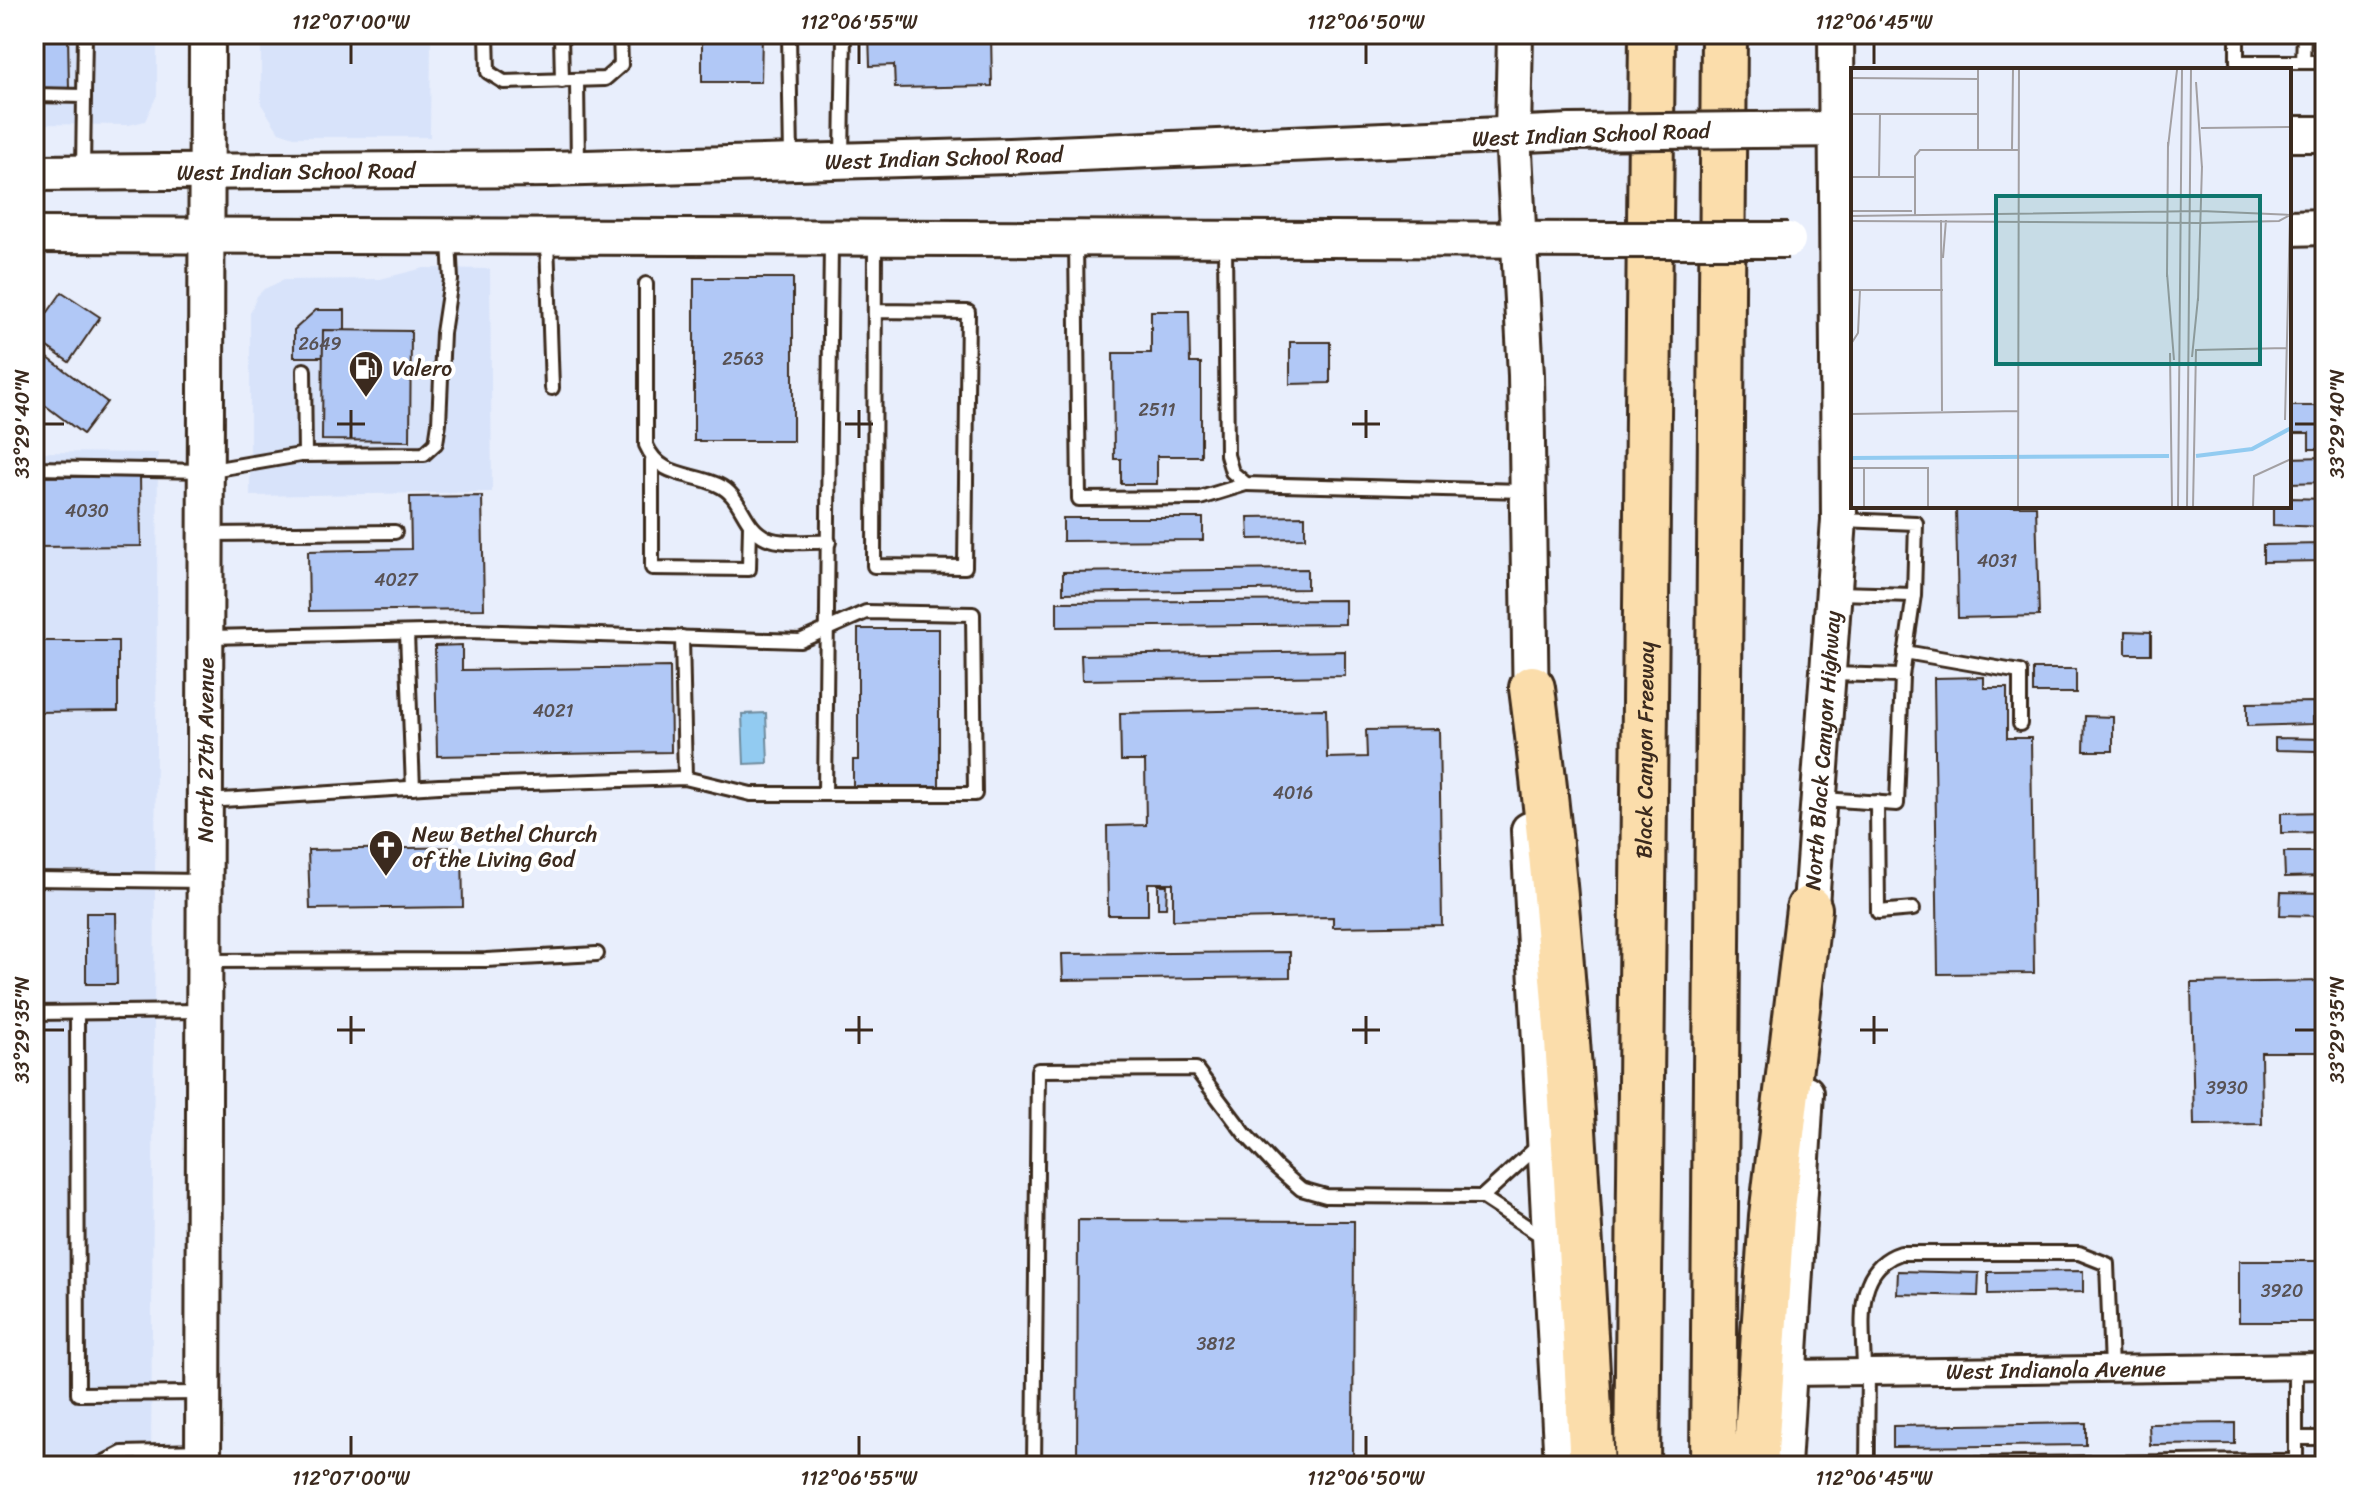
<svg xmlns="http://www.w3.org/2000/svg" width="2359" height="1500" viewBox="0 0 2359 1500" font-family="Sriracha,sans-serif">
	<rect width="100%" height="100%" fill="#e8eefc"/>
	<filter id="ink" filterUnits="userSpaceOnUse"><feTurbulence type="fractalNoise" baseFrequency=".0125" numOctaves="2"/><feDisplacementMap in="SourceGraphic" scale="16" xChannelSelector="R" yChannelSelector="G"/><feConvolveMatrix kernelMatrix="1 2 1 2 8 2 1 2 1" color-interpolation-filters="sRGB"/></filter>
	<g filter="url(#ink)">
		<g fill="#d8e3fa">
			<polygon points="34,34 157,34 157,95 145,121 129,125 34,124"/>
			<polygon points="261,34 431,34 430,137 294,137 279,132 261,104"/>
			<polygon points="424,268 490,269 492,492 250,496 250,313 257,296 264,289 284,280 380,279"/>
			<polygon points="34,452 158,453 151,1466 34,1466"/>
		</g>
		<polygon fill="#92cbf1" stroke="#6f8b9d" stroke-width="2" points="766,713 768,763 744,764 742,714"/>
		<g fill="#b1c8f6" stroke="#3b2a1e" stroke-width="2">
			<polygon points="34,34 68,34 69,90 34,90"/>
			<polygon points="702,34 762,34 761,82 702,82"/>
			<polygon points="869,34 991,34 992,86 895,88 894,65 870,66"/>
			<rect x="694" y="278" width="99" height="163"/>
			<polygon points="62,292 100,317 69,362 34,338 34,332"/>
			<polygon points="316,310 345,310 345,357 294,357 294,330"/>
			<polygon points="1151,311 1189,311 1190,363 1201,363 1201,456 1157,456 1157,484 1121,484 1121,459 1114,459 1113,353 1151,353"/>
			<polygon points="323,330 411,331 410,441 322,440"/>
			<polygon points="1290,342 1330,342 1330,383 1290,384"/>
			<polygon points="40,352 107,402 83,434 34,397 34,360"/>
			<polygon points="2289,406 2325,406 2325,449 2309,449 2309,433 2289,433"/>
			<polygon points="2325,457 2325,482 2289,483 2289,458"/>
			<polygon points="140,476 141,546 34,547 34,477"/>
			<polygon points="482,496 484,609 309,611 308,551 411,549 410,497"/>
			<polygon points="2289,498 2325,499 2325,527 2273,525 2273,506 2289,506"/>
			<polygon points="1956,506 2036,506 2039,616 1958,618"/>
			<polygon points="1305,516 1305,538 1249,539 1248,517"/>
			<polygon points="1063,518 1203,518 1203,540 1063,541"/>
			<polygon points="2325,544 2325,561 2263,562 2263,545"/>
			<polygon points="1307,569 1307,589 1063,593 1063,572"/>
			<polygon points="1345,600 1345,624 1057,627 1057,602"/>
			<polygon points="858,629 939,629 939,789 853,789 853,760 858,760"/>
			<polygon points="2126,631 2151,632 2151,654 2126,654"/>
			<polygon points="34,641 118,641 118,711 34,712"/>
			<polygon points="462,645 462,670 670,667 671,752 437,756 435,646"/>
			<polygon points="1345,651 1345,676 1082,680 1081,655"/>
			<rect x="2033" y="669" width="43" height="24"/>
			<polygon points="1984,677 1984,688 2007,688 2007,738 2031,738 2034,973 1938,974 1934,678"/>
			<polygon points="2313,702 2313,724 2247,726 2247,703"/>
			<polygon points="1326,709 1327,758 1367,757 1366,730 1439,729 1442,925 1333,927 1333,917 1173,920 1173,883 1148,883 1148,915 1108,915 1107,826 1146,825 1145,761 1121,761 1120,713"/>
			<polygon points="2085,716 2113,717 2113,751 2084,751"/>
			<polygon points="2275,738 2325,739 2325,756 2316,755 2316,751 2275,750"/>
			<polygon points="2325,812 2325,832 2281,833 2281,813"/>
			<polygon points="462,847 463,907 310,909 308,850"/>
			<polygon points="2284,852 2325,852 2325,876 2285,877"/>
			<polygon points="1158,885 1167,885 1166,908 1158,908"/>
			<polygon points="2281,892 2325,893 2325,916 2280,915"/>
			<polygon points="86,913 116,913 117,984 86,984"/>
			<polygon points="1290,952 1290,977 1063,980 1062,954"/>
			<polygon points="2325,981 2325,1052 2261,1052 2262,1124 2194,1125 2191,983"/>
			<polygon points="1078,1220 1354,1221 1353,1466 1077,1466"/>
			<rect x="2239" y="1261" width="86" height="61"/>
			<polygon points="1898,1271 1979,1273 1978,1296 1897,1294"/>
			<polygon points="2083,1271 2083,1292 1988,1294 1988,1272"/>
			<polygon points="2086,1423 2086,1445 1893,1447 1893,1426"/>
			<polygon points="2235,1423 2235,1444 2150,1445 2149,1424"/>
		</g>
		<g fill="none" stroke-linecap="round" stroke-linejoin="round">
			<g stroke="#3b2a1e" stroke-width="18">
				<g id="service">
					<polyline points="487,34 488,72 504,82 605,79 621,65 620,34"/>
					<polyline points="561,34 562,81"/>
					<polyline points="789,34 791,158"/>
					<polyline points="2237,34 2237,62 2325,62"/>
					<polyline points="2303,62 2304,34"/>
					<polyline points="577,81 578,165"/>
					<polyline points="34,95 84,96 83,170"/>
					<polyline points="84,96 85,34"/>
					<polyline points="842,157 844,34"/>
					<polyline points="547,240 552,388"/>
					<polyline points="875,242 874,566 965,567 968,312 875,311"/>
					<polyline points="1076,242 1079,499 1200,498 1246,484"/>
					<polyline points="1225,243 1227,455 1232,472 1246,484 1524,491"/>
					<path d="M646,284V445C660,478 690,472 718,485C743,496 742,527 767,538C784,545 810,541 829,542"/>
					<polyline points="304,370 305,455"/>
					<polyline points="652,460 652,568 749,569 750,525"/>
					<polyline points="34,468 206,471 300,455 424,454 436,443 439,423 443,333 451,280 449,239"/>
					<polyline points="209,534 395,532"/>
					<polyline points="1836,593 1914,595 1916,523 1842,520"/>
					<polyline points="407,634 413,788"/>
					<polyline points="682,637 685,778"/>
					<polyline points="1905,652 2020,672 2020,724"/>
					<polyline points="1902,676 1914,595"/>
					<polyline points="825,794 831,242"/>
					<polyline points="1823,799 1897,804 1902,676 1831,674"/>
					<polyline points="207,801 439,786 685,778 751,794 975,794 973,614 866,612 800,641 467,631 209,637"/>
					<polyline points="1877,802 1878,912 1913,909"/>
					<polyline points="34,879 203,881"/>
					<polyline points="205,961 486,960 597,954"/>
					<polyline points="34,1013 202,1011"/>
					<polyline points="77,1013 78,1394 202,1393"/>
					<polyline points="1539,1145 1482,1197 1546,1239"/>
					<path d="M1864,1372C1864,1329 1851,1269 1901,1253H2079L2107,1264L2111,1369"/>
					<polyline points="2296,1438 2325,1438"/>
					<polyline points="2296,1461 2296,1366"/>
					<polyline points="97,1466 122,1453 202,1451"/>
					<polyline points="1034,1466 1038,1070 1196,1069 1245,1134 1276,1167 1301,1189 1326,1196 1482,1197"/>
					<polyline points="1867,1466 1868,1372"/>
					<polyline points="1870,1466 2255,1461 2296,1461 2296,1466"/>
				</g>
			</g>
			<g stroke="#3b2a1e" stroke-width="30">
				<g id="minor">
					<path id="s1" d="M1788,1373L2325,1366"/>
				</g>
			</g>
			<g stroke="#3b2a1e" stroke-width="40">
				<g id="secondary">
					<polyline points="1515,34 1513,134 1526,375 1531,713"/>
					<polyline points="1752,130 1853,129"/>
					<polyline points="2289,134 2325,134"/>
					<path id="s2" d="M34,173L549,169L1009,156L1571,132"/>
					<polyline points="2289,228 2325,227"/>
					<polyline points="34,235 1618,240"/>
					<polyline points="1529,830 1562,1466"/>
					<path id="s3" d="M1809,932L1839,520L1836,34"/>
					<path id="s4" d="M203,1466L207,34"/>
					<polyline points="1783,1466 1806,1093"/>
				</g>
			</g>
			<g stroke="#3b2a1e" stroke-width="50">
				<g id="motorway">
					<path d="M1532,688C1566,947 1578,1206 1592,1466"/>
					<path id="s5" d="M1637,1466L1652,34"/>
					<polyline points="1713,1466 1724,34"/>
					<polyline points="1755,1466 1772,1216 1809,909"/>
				</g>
			</g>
			<use href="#service" stroke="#fff" stroke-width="12"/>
			<use href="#minor" stroke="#fff" stroke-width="24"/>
			<use href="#secondary" stroke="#fff" stroke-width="34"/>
			<use href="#motorway" stroke="#fbddab" stroke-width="44"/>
			<g stroke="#3b2a1e" stroke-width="40" stroke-linecap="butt">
				<g id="secondary-bridge">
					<polyline points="1571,132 1752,130"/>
					<polyline points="1618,240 1788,240"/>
				</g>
			</g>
			<use href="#secondary-bridge" stroke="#fff" stroke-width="34"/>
		</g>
	</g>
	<path fill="none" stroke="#3b2a1e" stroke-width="3" d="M351,44V64M859,44V64M1366,44V64M1874,44V64M351,410V438M859,410V438M1366,410V438M44,424H64M337,424H365M845,424H873M1352,424H1380M2295,424H2315M351,1016V1044M859,1016V1044M1366,1016V1044M1874,1016V1044M44,1030H64M337,1030H365M845,1030H873M1352,1030H1380M1860,1030H1888M2295,1030H2315M351,1436V1456M859,1436V1456M1366,1436V1456M1874,1436V1456"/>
	<defs>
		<g id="fuel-pin" transform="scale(1.8)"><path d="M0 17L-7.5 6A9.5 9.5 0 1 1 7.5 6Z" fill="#3b2a1e" stroke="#fff"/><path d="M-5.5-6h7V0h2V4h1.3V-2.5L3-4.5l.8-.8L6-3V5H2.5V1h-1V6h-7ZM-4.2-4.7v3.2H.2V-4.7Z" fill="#fff"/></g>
		<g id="church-pin" transform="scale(1.8)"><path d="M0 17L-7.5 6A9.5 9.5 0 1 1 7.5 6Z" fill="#3b2a1e" stroke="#fff"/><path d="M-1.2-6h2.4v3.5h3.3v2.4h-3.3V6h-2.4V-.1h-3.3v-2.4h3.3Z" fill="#fff"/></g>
	</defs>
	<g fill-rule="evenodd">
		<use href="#fuel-pin" x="366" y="368"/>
		<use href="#church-pin" x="386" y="847"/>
	</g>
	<g text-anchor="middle" stroke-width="8" stroke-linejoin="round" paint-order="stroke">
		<g font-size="18" fill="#585254">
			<text x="320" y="350">2649</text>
			<text x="743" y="365">2563</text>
			<text x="1157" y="416">2511</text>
			<text x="87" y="517">4030</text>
			<text x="1997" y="567">4031</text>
			<text x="396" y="586">4027</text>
			<text x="553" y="717">4021</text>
			<text x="1293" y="799">4016</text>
			<text x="2227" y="1094">3930</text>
			<text x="2282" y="1297">3920</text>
			<text x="1216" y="1350">3812</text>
		</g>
		<g font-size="22" fill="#3b2a1e" stroke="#fff">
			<text transform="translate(1591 134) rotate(-2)" y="8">West Indian School Road</text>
			<text dy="8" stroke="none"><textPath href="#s2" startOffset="910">West Indian School Road</textPath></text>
			<text dy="8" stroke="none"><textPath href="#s2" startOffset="262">West Indian School Road</textPath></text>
			<text dy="8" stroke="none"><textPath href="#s4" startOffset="716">North 27th Avenue</textPath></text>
			<text dy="8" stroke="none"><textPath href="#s5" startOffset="716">Black Canyon Freeway</textPath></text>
			<text dy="8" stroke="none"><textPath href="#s3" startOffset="182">North Black Canyon Highway</textPath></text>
			<text dy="8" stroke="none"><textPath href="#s1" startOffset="268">West Indianola Avenue</textPath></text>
		</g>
		<g font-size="22" fill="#3b2a1e" stroke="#fff" text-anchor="start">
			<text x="392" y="376">Valero</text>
			<text x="412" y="842">New Bethel Church<tspan x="412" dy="25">of the Living God</tspan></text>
		</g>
	</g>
	<g transform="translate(1851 68)">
		<rect width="440" height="440" fill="#e8eefc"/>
		<path fill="none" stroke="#92cbf1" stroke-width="4" d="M345,388L401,381L440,360M0,390L318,388"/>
		<path fill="none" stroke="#a3a0a3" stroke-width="2" d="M0,10L127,11M345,14L351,100M0,46H127M350,60L440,59M317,79L326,2M161,81L162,1M127,82V1M0,109H64M28,109L29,46M0,143H61M0,148L350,143L440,147M64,148V88L69,82H168M90,152L91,343M0,153L350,155L428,153L439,147M92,190L95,152M316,205L323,292M316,209L317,74M0,222H92M347,233L351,98M0,276L7,265L9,222M345,282L435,280M319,285L321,439M341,289L347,230M0,346L168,343M434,352L439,147M0,400H77V439M13,400V439M167,439L168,1M327,439L331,1M336,439L340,1M342,439L345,281M402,439L403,408L440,391"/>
		<path fill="#0f766e" fill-opacity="0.15" stroke="#0f766e" stroke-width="4" d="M145,128H409V296H145Z"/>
		<rect width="440" height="440" fill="none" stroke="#3b2a1e" stroke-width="4"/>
	</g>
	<rect width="2359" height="1500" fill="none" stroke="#fff" stroke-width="88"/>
	<rect x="44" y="44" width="2271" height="1412" fill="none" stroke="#3b2a1e" stroke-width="3"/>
	<g font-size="20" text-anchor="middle" fill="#3b2a1e">
		<text x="351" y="29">112°07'00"W</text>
		<text x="859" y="29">112°06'55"W</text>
		<text x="1366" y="29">112°06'50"W</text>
		<text x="1874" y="29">112°06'45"W</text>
		<text transform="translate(22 424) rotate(-90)" y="7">33°29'40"N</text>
		<text transform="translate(2337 424) rotate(-90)" y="7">33°29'40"N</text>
		<text transform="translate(22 1030) rotate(-90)" y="7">33°29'35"N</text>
		<text transform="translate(2337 1030) rotate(-90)" y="7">33°29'35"N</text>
		<text x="351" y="1485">112°07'00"W</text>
		<text x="859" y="1485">112°06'55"W</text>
		<text x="1366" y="1485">112°06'50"W</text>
		<text x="1874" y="1485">112°06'45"W</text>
	</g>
</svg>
